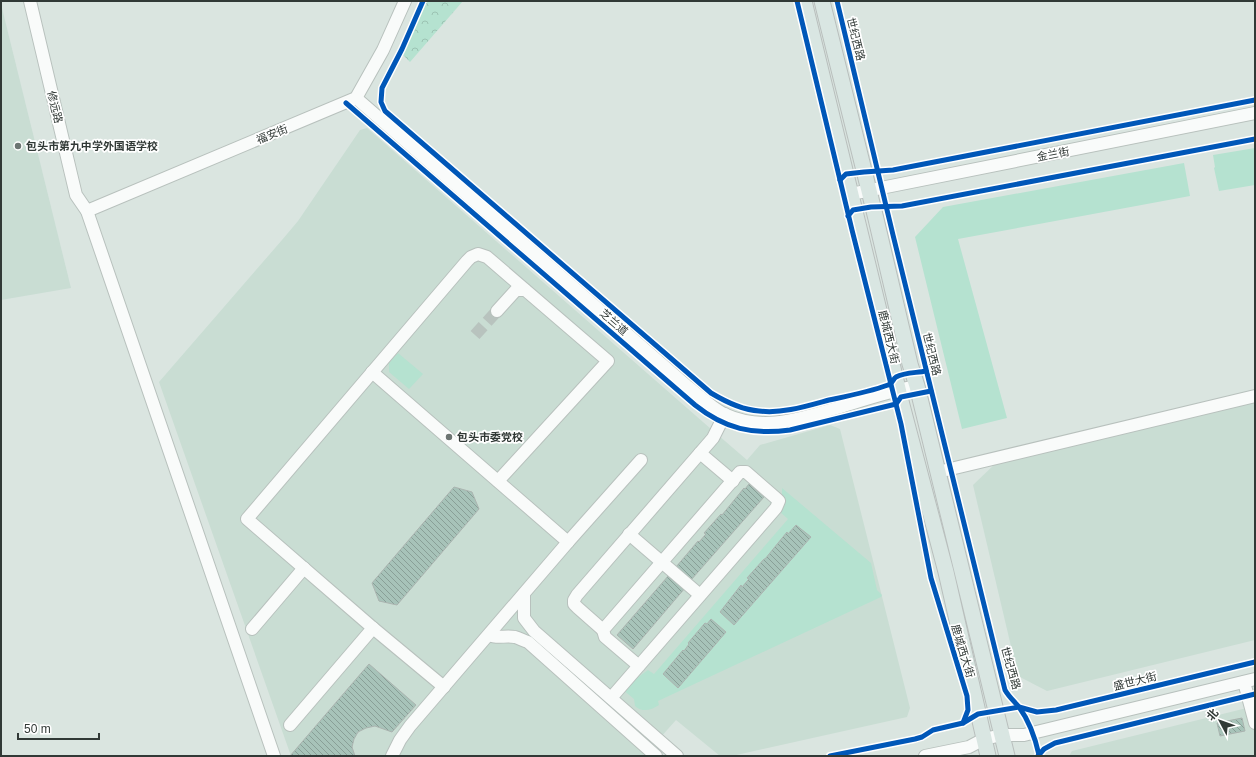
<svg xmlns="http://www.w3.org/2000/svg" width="1256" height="757" viewBox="0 0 1256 757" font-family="Helvetica,'Noto Sans SC',sans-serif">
	<defs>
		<pattern id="forest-crowns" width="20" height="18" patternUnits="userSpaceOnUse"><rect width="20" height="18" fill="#b5e2d0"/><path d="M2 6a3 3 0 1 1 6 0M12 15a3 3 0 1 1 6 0" fill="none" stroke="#9cc3b3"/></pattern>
		<pattern id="building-back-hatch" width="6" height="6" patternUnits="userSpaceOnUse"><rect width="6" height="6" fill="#a7c3b9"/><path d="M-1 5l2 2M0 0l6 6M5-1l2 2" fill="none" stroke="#899f97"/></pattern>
	</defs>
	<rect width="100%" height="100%" fill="#dae5e0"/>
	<g fill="#c9ddd3">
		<polygon points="1,4 71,288 1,300"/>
		<polygon points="367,128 711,429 747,460 760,445 830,425 840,429 910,708 907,717 732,756 720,756 676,720 644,756 291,756 159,382 282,240 298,221 360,130"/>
		<polygon points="1255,401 1255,640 1047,691 1018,676 973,485 997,462"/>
		<polygon points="1255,706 1255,756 1069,756 1072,751"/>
	</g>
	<g fill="#b5e2d0">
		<polygon points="1255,148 1255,185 1219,191 1214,168 1215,167 1213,155"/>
		<polygon points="1184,163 1190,196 958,239 1007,418 962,429 915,237 943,207"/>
		<polygon points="398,353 423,374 409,389 389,372 389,363"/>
		<path d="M782,488L871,563L877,590L882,595L881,597L658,701L659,705C651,710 643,713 635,706L634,699L622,689L648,670L654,674L788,519L780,512L782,496Z"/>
	</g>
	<polygon fill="url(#forest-crowns)" points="426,1 463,1 410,62 402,54"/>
	<g fill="url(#building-back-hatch)" stroke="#abb4b0">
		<polygon points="749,484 764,497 691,580 676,567 698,541 699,542 706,534 704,533 721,514 722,515 744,488 745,489"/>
		<polygon points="454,487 472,492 479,509 397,605 379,601 372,583"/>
		<polygon points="796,525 811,537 734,625 720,612 741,585 742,587 749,579 747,578 764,559 765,559 787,532 788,534"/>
		<polygon points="669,575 685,588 633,649 617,635"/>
		<polygon points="711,619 726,632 678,688 663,674 683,650 684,651 689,644 688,643 705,623 707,624"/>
		<polygon points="369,664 416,705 392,732 375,726 366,728 358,732 354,739 352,747 355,756 290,756"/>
		<polygon points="1242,718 1245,731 1220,736 1217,723"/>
	</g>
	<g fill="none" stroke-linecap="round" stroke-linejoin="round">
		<polyline stroke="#b8c3be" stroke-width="12" stroke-dasharray="12 6" stroke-linecap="butt" points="475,335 497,311"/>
		<g stroke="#b8c1bd" stroke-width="14">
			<g id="minor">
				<polyline points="30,1 76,195 87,211 274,756"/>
				<path d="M356,98L687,386C699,395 710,407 724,414C763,432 798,419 837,408C863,400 889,391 917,386"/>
				<polyline points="851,194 1255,113"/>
				<polyline points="87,211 356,98 383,50 405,1"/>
				<polyline points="497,311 516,290 525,290"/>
				<polyline points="372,372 568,542 410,726 400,740 392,756"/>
				<polyline points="700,453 733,481"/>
				<polyline points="938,472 1255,396"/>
				<polyline points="629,534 700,595"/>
				<polyline points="568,542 641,460"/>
				<polyline points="524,594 524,618 534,631 677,756"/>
				<polyline points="252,629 304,568"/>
				<polyline points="603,630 578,608 574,604 574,600 577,595 713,438 725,414"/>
				<path d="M489,635C498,639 505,635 515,637C519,638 524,641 528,642L656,756"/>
				<polyline points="1244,682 1255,723"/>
				<polyline points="444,687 373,628 247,519 467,261 471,257 478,254 487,257 608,361 498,481"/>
				<polyline points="611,698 776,508 779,501 777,499 746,472 740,472 603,630 605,637 639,666"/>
				<polyline points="290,725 373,628"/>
				<polyline points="925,756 969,747 984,739 1002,735 1024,735 1255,679"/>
			</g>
		</g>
		<g stroke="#b9bfbd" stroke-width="17">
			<g id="major">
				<polyline points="804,1 902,405 946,572 988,756"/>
				<polyline points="822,1 876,219 910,364 917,386 1007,756"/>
			</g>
		</g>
		<use href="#minor" stroke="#f9fbfa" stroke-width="12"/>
		<use href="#major" stroke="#d9e6e2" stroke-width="15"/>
		<g stroke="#fff" stroke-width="8">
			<g id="cycleway">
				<path d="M423,1L402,49L382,88L381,102L385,111L711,393C726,402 742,410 759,411C782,414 807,406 829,400C848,396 869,392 888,385C892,384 893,379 896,377C905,372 917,373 926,371"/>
				<polyline points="797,1 852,230 901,424 931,578 967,696 968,710 963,723"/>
				<path d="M837,1L893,235L1005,690C1009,697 1014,701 1019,707C1030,722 1035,737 1039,755"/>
				<path d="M346,103L695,405C725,429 753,435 790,430L896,404L901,397L931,391"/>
				<polyline points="840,180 846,174 864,172 893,170 1255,100"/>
				<polyline points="848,216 853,210 871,207 902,206 1255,139"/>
				<polyline points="830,756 915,739 922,737 933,730 963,723 978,714 1019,707 1037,712 1056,710 1255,662"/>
				<polyline points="1038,756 1044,749 1055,743 1255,694"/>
			</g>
		</g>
		<use href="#cycleway" stroke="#0057b8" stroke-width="5"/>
	</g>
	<g fill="#6c7572" stroke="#fff" stroke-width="1.5">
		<circle cx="18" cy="146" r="4"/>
		<circle cx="449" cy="437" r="4"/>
	</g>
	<g text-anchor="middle" stroke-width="3.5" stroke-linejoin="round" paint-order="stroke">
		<g font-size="11" fill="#313936" stroke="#fff">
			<text transform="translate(856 39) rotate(76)" y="4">世纪西路</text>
			<text transform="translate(55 107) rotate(76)" y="4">修远路</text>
			<text transform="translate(272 134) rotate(-22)" y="4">福安街</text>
			<text transform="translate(1053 154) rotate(-11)" y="4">金兰街</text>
			<text transform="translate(614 322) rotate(41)" y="4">芝兰道</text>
			<text transform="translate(889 337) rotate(76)" y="4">鹿城西大街</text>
			<text transform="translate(932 354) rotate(76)" y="4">世纪西路</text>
			<text transform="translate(963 651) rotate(73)" y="4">鹿城西大街</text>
			<text transform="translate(1011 668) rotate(74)" y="4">世纪西路</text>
			<text transform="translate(1135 681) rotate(-14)" y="4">盛世大街</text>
		</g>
		<g font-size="11" font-weight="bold" fill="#313936" stroke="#fff" text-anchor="start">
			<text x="26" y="150">包头市第九中学外国语学校</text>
			<text x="457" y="441">包头市委党校</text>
		</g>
	</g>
	<rect width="1256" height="757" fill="none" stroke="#313936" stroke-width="4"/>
	<g transform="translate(1220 721) rotate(311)" stroke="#ffffff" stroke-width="3" paint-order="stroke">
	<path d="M0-3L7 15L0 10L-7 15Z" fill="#313936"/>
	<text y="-6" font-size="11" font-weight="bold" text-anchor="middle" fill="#313936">北</text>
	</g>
	<path d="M18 733v6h81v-6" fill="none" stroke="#313936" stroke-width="2"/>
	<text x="24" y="733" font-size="12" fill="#313936" stroke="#ffffff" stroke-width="3" paint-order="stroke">50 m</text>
</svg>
